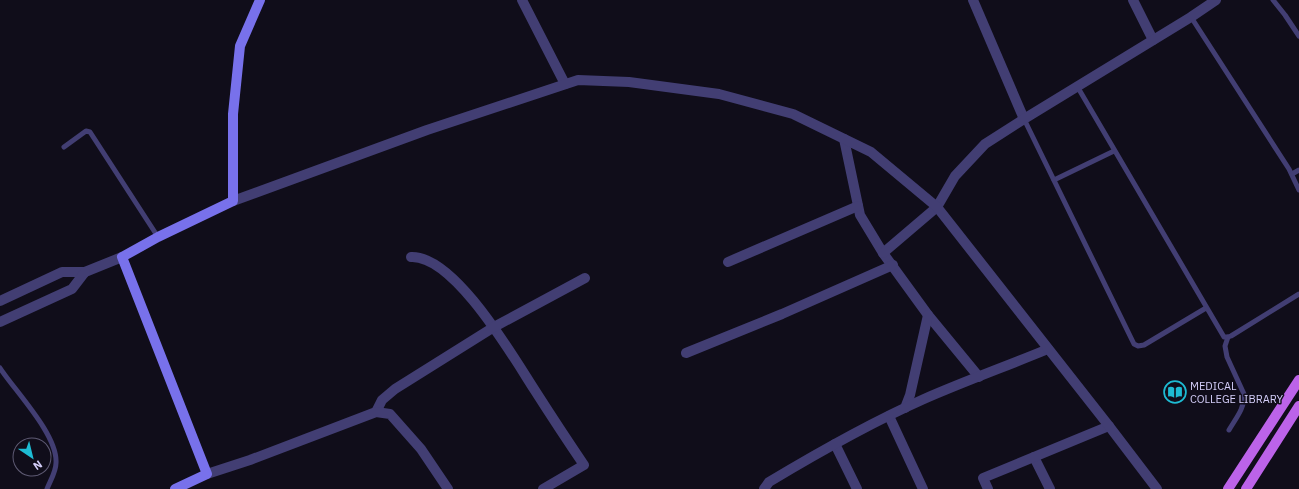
<svg xmlns="http://www.w3.org/2000/svg" width="1299" height="489" viewBox="0 0 1299 489" font-family="'IBM Plex Sans',sans-serif">
	<rect width="100%" height="100%" fill="#100d1a"/>
	<g fill="none" stroke-linecap="round" stroke-linejoin="round">
		<g stroke="#423e73" stroke-width="5">
			<polyline points="1273,0 1285,15 1299,36"/>
			<polyline points="1191,17 1289,169 1299,190"/>
			<polyline points="1077,86 1224,337 1228,337 1231,336 1299,294"/>
			<polyline points="1024,119 1134,344 1138,346 1144,345 1206,308"/>
			<polyline points="64,147 86,131 90,132 158,237"/>
			<polyline points="1292,174 1299,170"/>
			<polyline points="1054,180 1114,151"/>
			<path d="M1228,337L1225,346L1227,357L1244,394C1245,408 1236,418 1229,430"/>
			<path d="M0,368C15,391 58,435 56,463C56,472 50,481 47,489"/>
		</g>
		<g stroke="#423e73" stroke-width="10">
			<polyline points="522,0 565,84"/>
			<polyline points="973,0 1024,119"/>
			<polyline points="1133,0 1153,40"/>
			<polyline points="844,139 860,215 883,253 928,315 979,377"/>
			<polyline points="883,253 937,207 955,176 985,144 1024,119 1191,17 1216,0"/>
			<path d="M411,257C454,255 512,355 534,389C550,414 567,440 584,465L543,489"/>
			<polyline points="728,262 858,206"/>
			<polyline points="686,353 782,314 893,265"/>
			<polyline points="905,408 910,395 928,315"/>
			<polyline points="376,412 382,400 395,389 494,327 585,278"/>
			<polyline points="889,416 923,489"/>
			<polyline points="835,444 857,489"/>
			<polyline points="1034,457 1050,489"/>
			<polyline points="207,474 250,460 376,412 390,414 421,449 448,489"/>
			<path d="M764,489L769,482C819,452 870,423 924,399C965,381 1007,366 1048,349"/>
			<polyline points="988,489 983,478 1109,426"/>
		</g>
		<g stroke="#423e73" stroke-width="10">
			<polyline points="233,201 427,130 578,80 629,82 719,94 793,114 871,152 937,207 1109,426 1157,489"/>
			<polyline points="0,301 62,272 85,272 122,257"/>
			<polyline points="0,322 72,289 85,272"/>
		</g>
		<polyline stroke="#7871eb" stroke-width="10" points="175,489 207,474 122,257 158,237 233,201 233,114 240,46 260,0"/>
		<g stroke="#bc63e9" stroke-width="10">
			<polyline points="1228,489 1299,380"/>
			<polyline points="1246,489 1299,406"/>
		</g>
	</g>
	<defs>
		<g id="library-ring" transform="scale(1.15)"><circle r="9.5" fill="#100d1a" stroke="#1ebbd3" stroke-width="1.5"/><path d="M-6-4Q-3-5.5-.7-3.5V5Q-3 3-6 4ZM6-4Q3-5.5 .7-3.5V5Q3 3 6 4Z" fill="#1ebbd3"/></g>
	</defs>
	<g fill-rule="evenodd">
		<use href="#library-ring" x="1175" y="392"/>
	</g>
	<g text-anchor="middle" stroke-width="3" stroke-linejoin="round" paint-order="stroke">
		<g font-size="11" fill="#d3cdf8" stroke="#100d1a" text-anchor="start">
			<text x="1190" y="390">MEDICAL<tspan x="1190" dy="13">COLLEGE LIBRARY</tspan></text>
		</g>
	</g>
	<g transform="translate(32 457) rotate(145)"><circle r="19" fill="#100d1a" stroke="#5e5a73"/>
	<path d="M0-3L7 15L0 10L-7 15Z" fill="#1ebbd3"/>
	<text y="-6" font-size="11" font-weight="bold" text-anchor="middle" fill="#d3cdf8">N</text>
	</g>
</svg>
